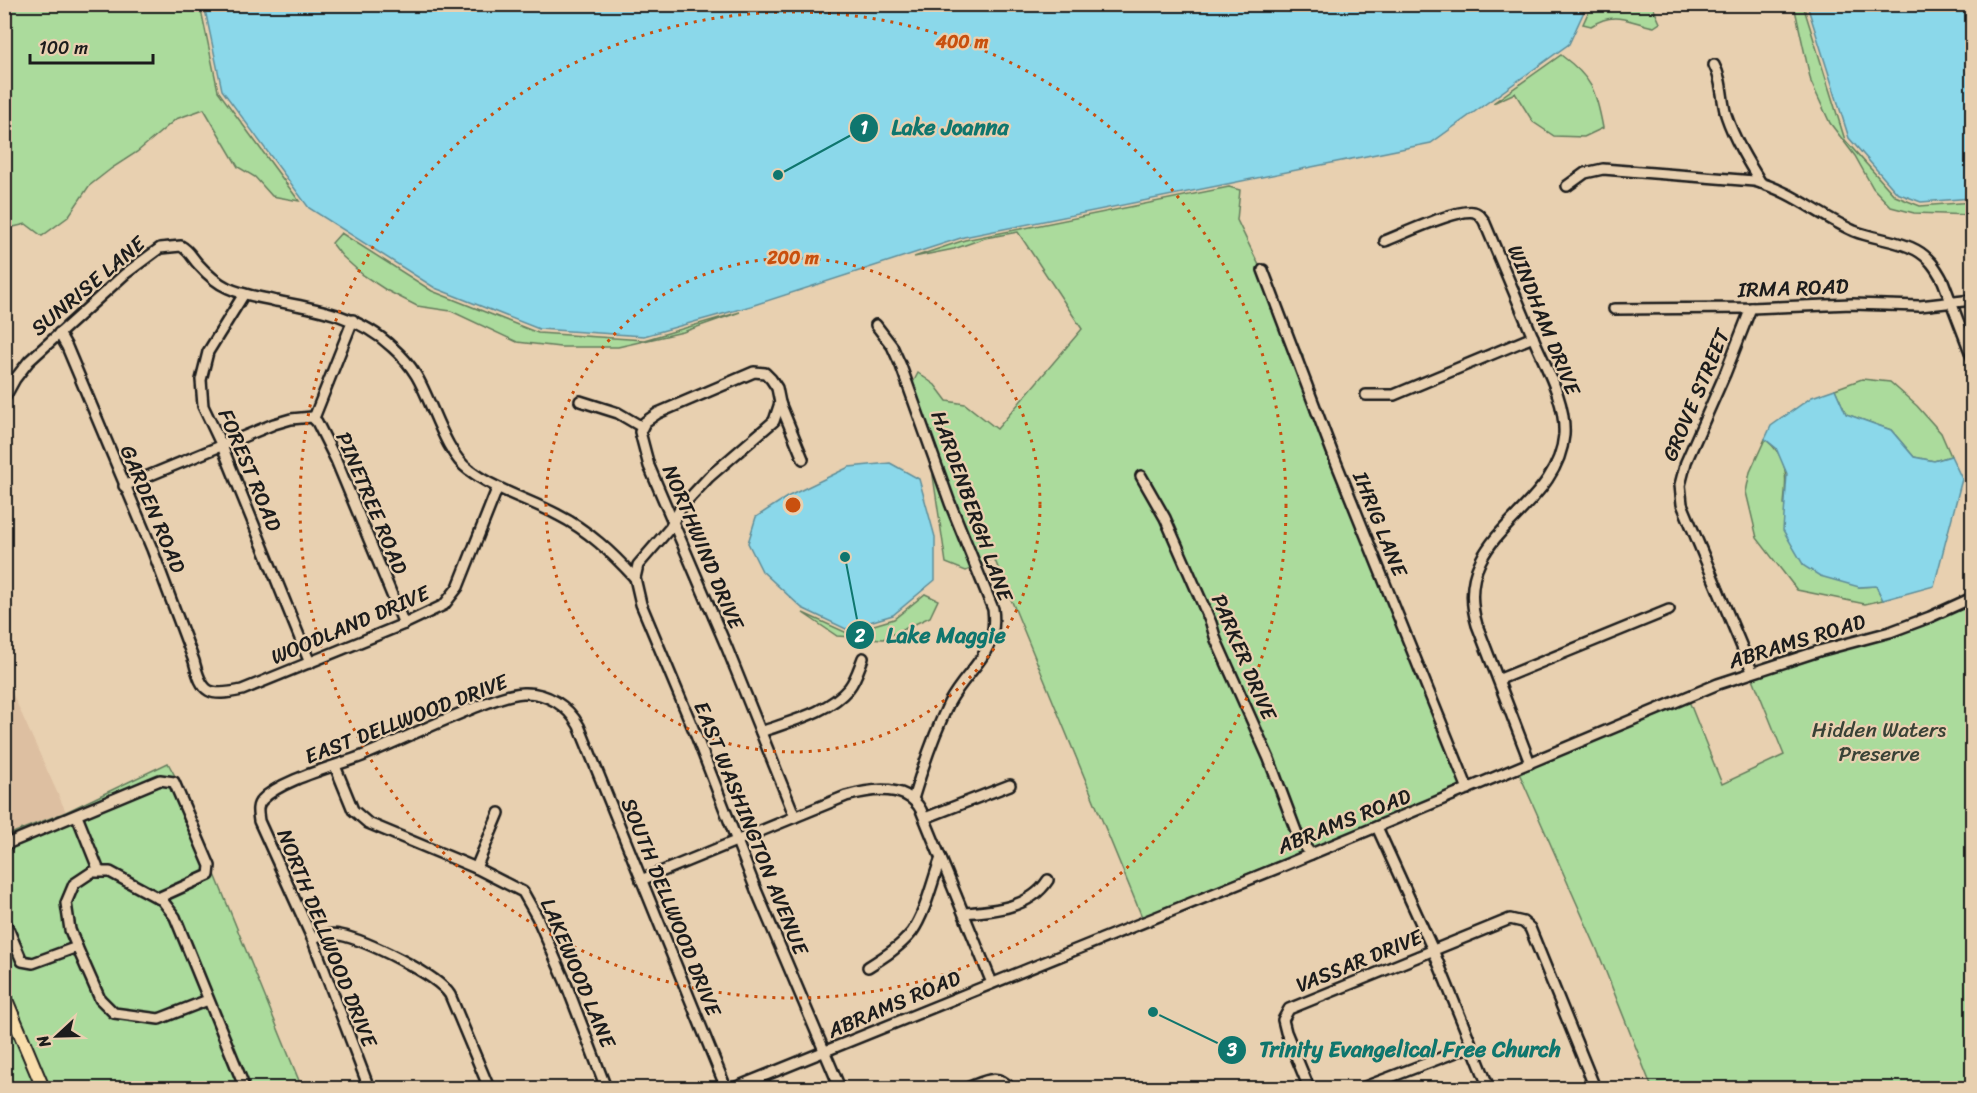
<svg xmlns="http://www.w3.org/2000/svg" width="1977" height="1093" viewBox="0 0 1977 1093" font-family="Sriracha,sans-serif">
	<rect width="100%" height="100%" fill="#e8d0b0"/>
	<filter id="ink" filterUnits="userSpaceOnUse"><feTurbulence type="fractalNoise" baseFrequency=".0167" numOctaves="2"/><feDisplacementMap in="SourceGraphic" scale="12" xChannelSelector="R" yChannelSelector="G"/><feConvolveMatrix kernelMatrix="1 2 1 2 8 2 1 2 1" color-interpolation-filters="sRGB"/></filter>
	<g filter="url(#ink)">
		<polygon fill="#ddbfa1" points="4,675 66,812 5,836 4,836"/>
		<g fill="#abdb9c" stroke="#647c5c" stroke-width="1.5">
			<path d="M1592,4L1652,5L1660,23L1654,27C1628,22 1616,10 1591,26L1583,24Z"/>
			<polygon points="13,5 200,5 218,91 299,201 272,196 255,177 238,167 204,109 176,119 137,152 112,168 89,186 68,217 42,236 26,224 5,229 4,8"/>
			<polygon points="1794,5 1803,5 1845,140 1895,196 1920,206 1972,202 1972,215 1914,213 1891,207 1873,188 1855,156 1830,123 1811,82"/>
			<path d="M1561,55C1592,78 1596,90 1603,128L1584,137L1554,136L1533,122L1515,93L1493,103Z"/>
			<polygon points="1229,187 1240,190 1237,220 1303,356 1310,411 1467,784 1142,917 994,558 966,571 946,563 933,476 934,453 907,394 918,373 935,385 947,401 965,404 997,429 1082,329 1018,232 985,238 954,249 914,257 965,240"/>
			<polygon points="341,233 432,291 538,333 644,340 740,312 683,332 618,347 560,347 517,342 451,311 417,306 386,290 363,275 342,256 332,243"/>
			<polygon points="1862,379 1890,382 1917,406 1941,433 1951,456 1934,461 1914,457 1891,430 1846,414 1835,389"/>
			<path d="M1765,439C1789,458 1787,476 1784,504L1859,587L1876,586L1883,600L1865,604L1797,590L1757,538L1746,492L1750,472Z"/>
			<polygon points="925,594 938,600 930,617 883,639 837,636 803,613 847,633 894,619"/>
			<path d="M1972,603V1088H1652L1596,947L1519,773L1689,701L1722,784L1784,755L1752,676C1826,653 1903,637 1972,603Z"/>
			<polygon points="168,763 175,776 302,1088 49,1088 5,982 5,836 66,812"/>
			<polygon points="5,1007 38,1088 5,1088"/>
		</g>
		<g fill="#8bd8ea" stroke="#5f8d98" stroke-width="1.5">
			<polygon points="204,5 204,4 1587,5 1569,44 1431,143 964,237 751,306 644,336 539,329 435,288 309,208 222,90"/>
			<polygon points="1807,5 1972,5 1972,198 1921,202 1897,193 1849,138"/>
			<polygon points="1835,389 1846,414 1891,430 1914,457 1934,461 1951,456 1962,479 1934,586 1883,600 1876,586 1859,587 1820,576 1804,566 1783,530 1787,474 1776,448 1765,439 1771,426 1812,397"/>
			<polygon points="890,463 919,479 935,537 935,580 893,615 846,629 802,608 762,571 748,543 756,517 787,497 849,467"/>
		</g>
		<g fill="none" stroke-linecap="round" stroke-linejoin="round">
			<g stroke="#1c1c1c" stroke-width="14">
				<g id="minor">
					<path d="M1714,65C1723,81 1721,98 1726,115C1734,139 1748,162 1761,183"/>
					<path d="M1567,186L1585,173L1603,169L1754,181C1792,191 1820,216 1854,231C1874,239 1898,240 1916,250C1929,257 1936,268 1943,281L1972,357"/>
					<path d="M1385,241C1403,234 1458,208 1474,212C1479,213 1481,217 1484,221C1500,259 1516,297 1532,335C1545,366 1566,401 1564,435C1557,514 1449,532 1477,625L1530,763"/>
					<polyline points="1263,270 1334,457 1468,789"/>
					<polyline points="244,294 208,352 201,380 203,406 222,446 310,663"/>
					<polyline points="1751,308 1725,374 1686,462 1680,485 1682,504 1752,671"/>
					<polyline points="1614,309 1751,308 1852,304 1920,306 1972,300"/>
					<path d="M876,325L892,346L901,366L950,503L993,609C999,655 967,668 949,703C934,734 923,766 913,799"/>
					<path d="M59,333L67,347L152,549L194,661C202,694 209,697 242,690L404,624L444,605L458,587L497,489"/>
					<polyline points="1366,395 1394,395 1533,337"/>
					<path d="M4,399L15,379L29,361L125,274L160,248L181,246C190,251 192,258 199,265C207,274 217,283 228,288C243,295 259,297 276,301C318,309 360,316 392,347C401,355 410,365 416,375C432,401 445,453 469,470C497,491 528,499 558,515C588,530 612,553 635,578"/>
					<polyline points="580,401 618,413 642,427"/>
					<polyline points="780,403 774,421 709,477 681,507 670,528 638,565 635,578 641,604 695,733 756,890 840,1088"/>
					<polyline points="314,418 353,320"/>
					<polyline points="1141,476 1165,518 1211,623 1216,640 1269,759 1299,839 1311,854"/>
					<polyline points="124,486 274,424 291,419 312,417 317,422 336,460 404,624"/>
					<polyline points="1500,679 1669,610"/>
					<path d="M761,732C791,721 828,713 849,688C856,679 859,668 863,658"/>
					<polyline points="335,766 353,810 368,823 476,868 523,892 537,917 565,981 606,1088"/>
					<polyline points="77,816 99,871"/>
					<polyline points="795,817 727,648 649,466 640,432 645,422 658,413 754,372 765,373 771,379 777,388 780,403 803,459"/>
					<polyline points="925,818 1010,785"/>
					<polyline points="1377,827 1433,950 1489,1088"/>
					<polyline points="4,845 160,780 174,782 210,866 209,875 158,898"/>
					<polyline points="476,868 499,813"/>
					<path d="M641,880L846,796C871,789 907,784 921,810L992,983"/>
					<path d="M964,913C994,911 1030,908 1048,880"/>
					<polyline points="4,919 22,961 33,963 77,947"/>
					<path d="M312,938C322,935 331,933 340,935C365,940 437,974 450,995L489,1088"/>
					<path d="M868,967C884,957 900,947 912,932C926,912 932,881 941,858"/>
					<polyline points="208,1000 159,1019 114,1013 100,999 77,947 70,930 66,903 74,884 92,872 110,872 162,900 175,917 242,1081 243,1088"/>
					<path d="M369,1088L312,938L259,821C258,813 256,806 262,800C280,780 336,766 362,756C398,741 434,724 471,709C487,703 506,694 523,693C547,692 568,706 579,726L726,1088"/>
					<polyline points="734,1088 1285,865 1718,684 1819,651 1890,632 1930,617 1972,598"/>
					<path d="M967,1088C983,1082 997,1072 1010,1088"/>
					<polyline points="1309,1088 1286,1032 1283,1020 1289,1009 1510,919 1523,922 1530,928 1595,1088"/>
					<polyline points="1362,1088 1472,1046"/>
				</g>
			</g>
			<g stroke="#1c1c1c" stroke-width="16">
				<polyline id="major" points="4,995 43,1088"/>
			</g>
			<use href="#minor" stroke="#e8d0b0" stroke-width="9"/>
			<use href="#major" stroke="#f9ddab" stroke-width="12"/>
		</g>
	</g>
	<g fill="none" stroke="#c9500e" stroke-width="3" stroke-dasharray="3 6">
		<circle cx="793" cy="505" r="247"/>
		<circle cx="793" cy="505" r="493"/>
	</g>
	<g text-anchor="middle" stroke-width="4.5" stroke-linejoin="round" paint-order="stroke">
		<g font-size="21" fill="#1c1c1c" stroke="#e8d0b0">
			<text transform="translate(88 286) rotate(-40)" y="7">SUNRISE LANE</text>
			<text transform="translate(1793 288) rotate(-2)" y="7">IRMA ROAD</text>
			<text transform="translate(1544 320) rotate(68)" y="7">WINDHAM DRIVE</text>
			<text transform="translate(1696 395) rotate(-67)" y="7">GROVE STREET</text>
			<text transform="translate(250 470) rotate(67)" y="7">FOREST ROAD</text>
			<text transform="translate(372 503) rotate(67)" y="7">PINETREE ROAD</text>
			<text transform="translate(972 506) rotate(70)" y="7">HARDENBERGH LANE</text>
			<text transform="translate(153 509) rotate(67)" y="7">GARDEN ROAD</text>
			<text transform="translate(1380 524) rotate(68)" y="7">IHRIG LANE</text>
			<text transform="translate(703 547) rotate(67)" y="7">NORTHWIND DRIVE</text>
			<text transform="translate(350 625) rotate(-23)" y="7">WOODLAND DRIVE</text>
			<text transform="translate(1797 641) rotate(-17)" y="7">ABRAMS ROAD</text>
			<text transform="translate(1244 657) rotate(67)" y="7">PARKER DRIVE</text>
			<text transform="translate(406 719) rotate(-21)" y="7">EAST DELLWOOD DRIVE</text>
			<text transform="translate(1344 821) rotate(-22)" y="7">ABRAMS ROAD</text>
			<text transform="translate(751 828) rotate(68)" y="7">EAST WASHINGTON AVENUE</text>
			<text transform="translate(671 907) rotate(68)" y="7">SOUTH DELLWOOD DRIVE</text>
			<text transform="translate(327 938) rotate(68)" y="7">NORTH DELLWOOD DRIVE</text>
			<text transform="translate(1359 961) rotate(-22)" y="7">VASSAR DRIVE</text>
			<text transform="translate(578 973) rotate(67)" y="7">LAKEWOOD LANE</text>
			<text transform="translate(894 1004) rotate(-23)" y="7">ABRAMS ROAD</text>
		</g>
		<g font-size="21" fill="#394236" stroke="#e8d0b0">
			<text x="1879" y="737">Hidden Waters<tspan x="1879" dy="24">Preserve</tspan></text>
		</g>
	</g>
	<circle cx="793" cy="505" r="9" fill="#c9500e" stroke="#e8d0b0" stroke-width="3"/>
	<g font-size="18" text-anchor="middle" font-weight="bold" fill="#c9500e" stroke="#e8d0b0" stroke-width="4.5" stroke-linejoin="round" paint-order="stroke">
		<text x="962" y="48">400 m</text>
		<text x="793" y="264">200 m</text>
	</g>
	<path fill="none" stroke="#0f766e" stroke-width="2" d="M778 175L864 128M845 557L860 635M1153 1012L1232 1050"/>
	<g fill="#0f766e" stroke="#e8d0b0" stroke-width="2">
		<circle cx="778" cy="175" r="6"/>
		<circle cx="845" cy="557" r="6"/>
		<circle cx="1153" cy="1012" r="6"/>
		<circle cx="864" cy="128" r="15"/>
		<circle cx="860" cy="635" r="15"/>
		<circle cx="1232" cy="1050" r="15"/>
	</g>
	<g font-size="18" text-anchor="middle" font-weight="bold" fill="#fff">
		<text x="864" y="134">1</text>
		<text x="860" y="642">2</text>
		<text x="1232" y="1056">3</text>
	</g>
	<g font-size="22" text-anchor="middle" font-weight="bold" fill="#0f766e" stroke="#e8d0b0" stroke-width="4.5" stroke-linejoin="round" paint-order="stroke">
		<text x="950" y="135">Lake Joanna</text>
		<text x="946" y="643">Lake Maggie</text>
		<text x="1410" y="1057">Trinity Evangelical Free Church</text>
	</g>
	<rect width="1977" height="1093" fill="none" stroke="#e8d0b0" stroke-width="24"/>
	<rect x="12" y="12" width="1953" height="1069" fill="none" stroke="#1c1c1c" stroke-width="2" filter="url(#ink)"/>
	<g transform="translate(57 1036) rotate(248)" stroke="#e8d0b0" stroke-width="4.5" paint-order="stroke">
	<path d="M0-4.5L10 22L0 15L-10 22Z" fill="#1c1c1c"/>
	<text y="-9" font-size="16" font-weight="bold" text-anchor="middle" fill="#1c1c1c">N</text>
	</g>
	<path d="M30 54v9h123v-9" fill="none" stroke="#1c1c1c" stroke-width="3"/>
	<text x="39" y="54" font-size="18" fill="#1c1c1c" stroke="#e8d0b0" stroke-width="4.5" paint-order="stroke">100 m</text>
</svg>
